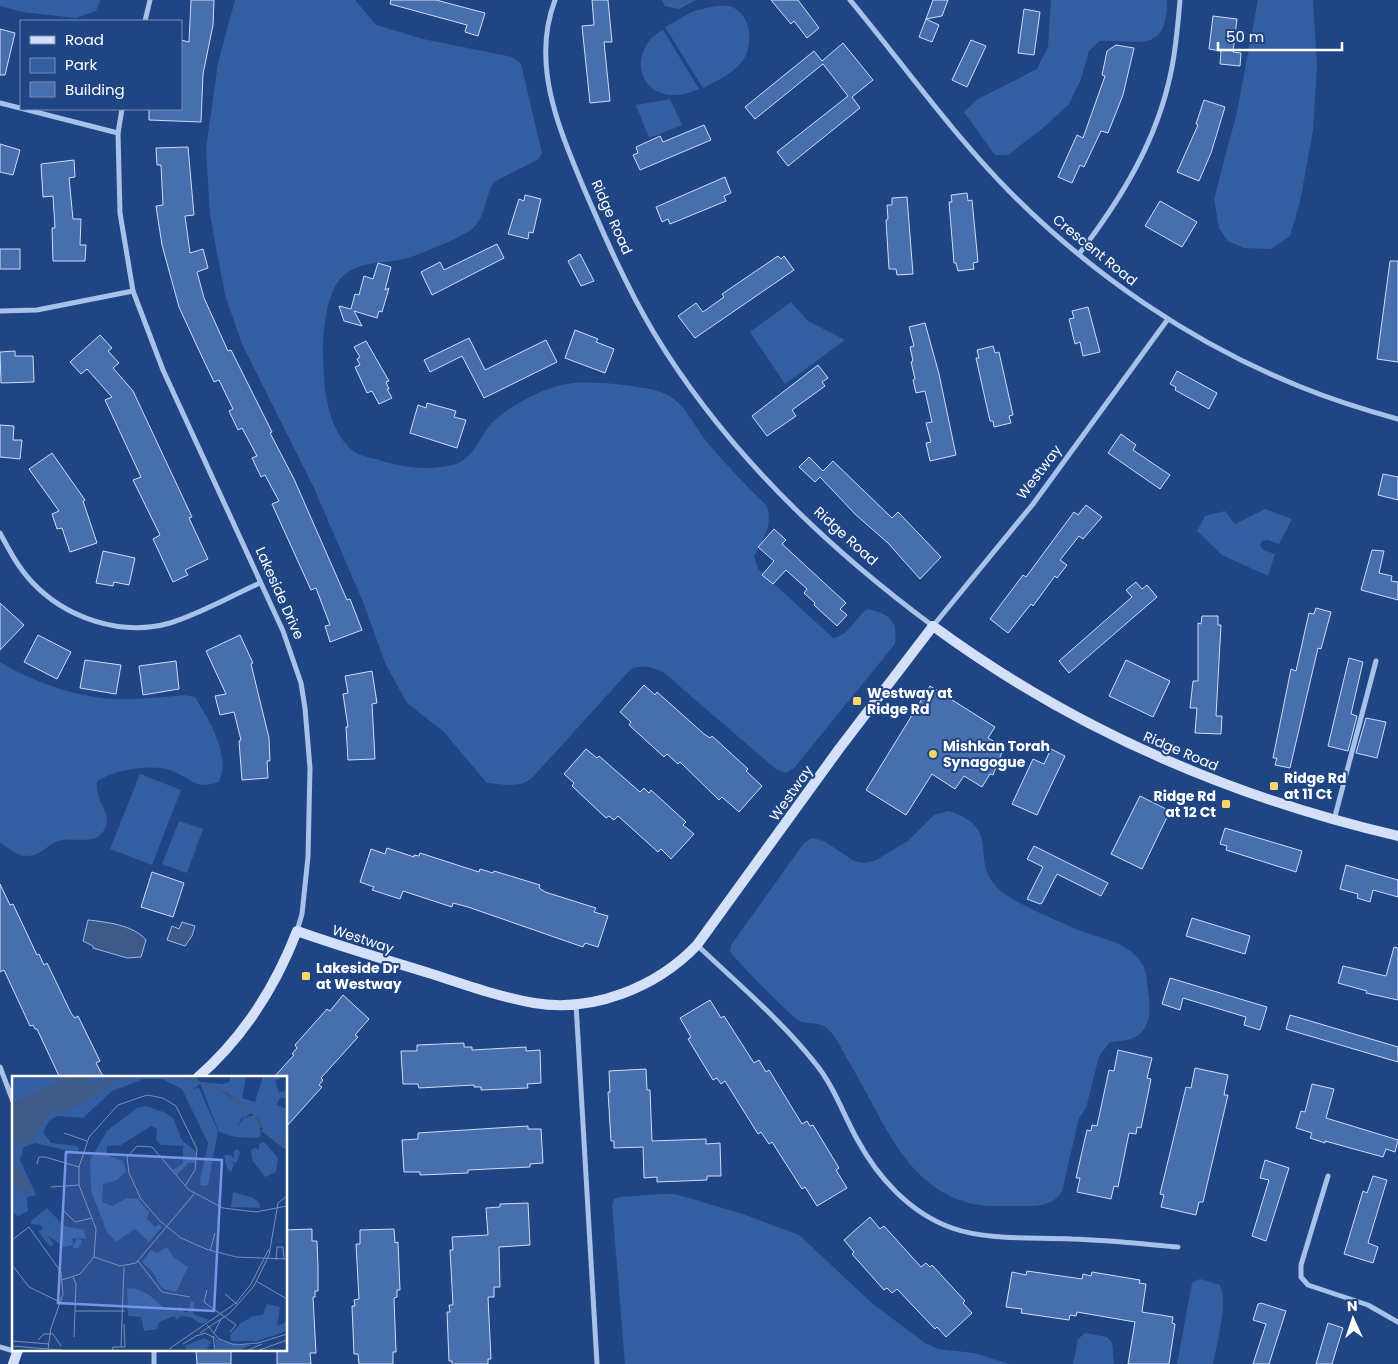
<svg xmlns="http://www.w3.org/2000/svg" width="1398" height="1364" viewBox="0 0 1398 1364" font-family="Poppins,sans-serif">
	<rect width="100%" height="100%" fill="#204584"/>
	<g fill="#345ea2">
		<polygon points="0,0 100,0 96,11 76,18 22,12 0,6"/>
		<path d="M235,0H355L376,25L423,39L512,57L521,64L542,153L539,159L494,182C484,197 487,216 472,229C463,237 420,254 408,258C387,264 357,260 341,278C326,294 322,335 323,358C324,389 327,429 353,451C361,457 377,459 386,462C408,469 434,470 456,464C473,458 480,437 490,425C505,408 544,387 567,384C593,380 624,385 650,389C659,391 667,394 674,399C687,409 696,428 706,441C725,463 745,485 766,505C774,524 763,540 754,556L758,569L833,638C848,636 856,618 867,609C889,614 898,619 895,644L794,768L786,773L776,769L663,672C651,667 644,664 631,669L533,777C520,789 503,784 487,783L444,732L407,703L386,665L363,602L314,488L242,344L225,295L210,215L206,149L218,63Z"/>
		<polygon points="662,0 696,0 679,9 665,6"/>
		<path d="M1051,0H1167C1167,56 1138,39 1099,41L1089,51L1081,79L1069,104L1043,128L1008,155H995L964,112L978,99L1037,69L1048,47Z"/>
		<polygon points="1258,0 1313,0 1317,67 1313,130 1300,202 1290,236 1271,249 1244,248 1228,241 1219,228 1214,199 1237,112"/>
		<path d="M715,6C721,6 729,5 734,8C753,18 754,50 740,64C730,75 716,81 703,88L665,27L694,11Z"/>
		<path d="M663,30L699,89C689,93 677,97 665,94C632,86 635,43 663,30Z"/>
		<polygon points="670,99 682,125 649,138 636,105"/>
		<polygon points="791,302 808,321 845,340 785,384 750,332"/>
		<polygon points="1265,509 1292,519 1279,544 1268,540 1262,541 1260,545 1263,550 1275,554 1268,576 1222,555 1197,531 1205,516 1225,511 1235,524"/>
		<path d="M0,662C33,682 78,698 116,699C139,700 162,697 184,695L195,697C209,720 231,755 219,782C194,790 193,779 172,771C154,763 111,770 97,782C95,801 111,813 106,826C98,847 79,837 62,840C50,842 41,856 27,856C18,856 7,848 0,842Z"/>
		<polygon points="140,774 181,790 152,865 110,849"/>
		<path d="M949,811C1006,830 965,861 1002,892C1015,903 1067,925 1084,932C1105,940 1130,943 1142,964C1147,972 1147,981 1148,990C1149,1000 1151,1009 1148,1020C1142,1040 1129,1040 1110,1042L1099,1056L1086,1108L1079,1118L1062,1191C1053,1208 1032,1206 1015,1206C999,1206 981,1207 966,1202C902,1183 882,1115 850,1064C844,1054 837,1037 828,1029C820,1021 809,1025 799,1021C791,1016 735,960 730,951L731,945L804,843L812,838L824,841L854,861L863,863L874,861L908,841L934,815Z"/>
		<polygon points="179,821 203,829 187,873 162,864"/>
		<polygon points="664,1194 675,1194 743,1214 799,1235 873,1304 925,1343 938,1349 974,1353 1009,1364 625,1364 612,1205 614,1199 619,1197"/>
		<path d="M1200,1279L1220,1285C1228,1306 1217,1342 1213,1364H1177L1191,1288L1193,1282Z"/>
		<polygon points="1085,1333 1107,1337 1112,1343 1114,1364 1073,1364 1078,1339"/>
	</g>
	<g fill="#3f5a89" stroke="#9cbbeb">
		<path d="M88,920C106,922 134,925 146,940L141,957L127,958L93,948V946L83,941Z"/>
		<polygon points="182,922 195,926 192,936 185,946 167,940 172,926 179,929"/>
	</g>
	<g fill="#486fad" stroke="#ccddf7">
		<polygon points="191,0 214,0 213,25 203,74 201,122 149,120 149,109 181,109 181,40 189,42"/>
		<polygon points="391,0 436,0 485,13 478,36 465,32 467,25 390,4"/>
		<polygon points="592,0 608,0 612,42 604,42 610,101 590,103 582,26 594,25"/>
		<polygon points="771,0 798,0 819,28 807,38 794,21 791,24"/>
		<polygon points="933,0 948,0 942,16 926,19"/>
		<polygon points="1024,9 1040,12 1034,55 1018,53"/>
		<polygon points="1213,16 1237,19 1233,52 1241,53 1240,66 1220,64 1221,51 1209,49"/>
		<polygon points="926,19 939,25 932,42 919,37"/>
		<polygon points="0,29 15,33 5,75 0,75"/>
		<polygon points="971,40 986,46 967,87 952,80"/>
		<polygon points="843,43 873,80 852,97 860,108 788,166 777,152 848,96 823,64 755,119 745,107 814,51 822,61"/>
		<polygon points="1116,45 1134,48 1123,95 1108,133 1101,131 1084,167 1080,165 1072,183 1058,177 1077,135 1083,138 1105,76 1102,75 1107,51"/>
		<polygon points="1204,100 1225,107 1211,153 1199,181 1177,172 1198,125 1196,124"/>
		<polygon points="704,125 711,140 640,170 633,155 638,153 636,147 660,136 663,142"/>
		<polygon points="0,144 20,150 13,175 0,172"/>
		<polygon points="188,147 194,215 185,216 190,253 203,249 208,268 197,272 204,298 228,351 231,350 272,432 270,433 294,479 347,600 350,599 362,630 330,642 325,626 330,625 316,588 311,590 272,504 279,501 265,475 261,477 252,458 257,456 242,428 238,430 229,411 233,409 219,380 214,382 196,344 179,307 162,245 156,206 163,205 161,165 157,165 156,148"/>
		<polygon points="74,160 75,177 69,178 73,219 81,219 80,245 86,245 85,261 53,261 52,228 55,228 53,196 43,197 41,164"/>
		<polygon points="725,177 731,193 724,196 726,201 670,224 668,219 662,222 656,207"/>
		<polygon points="967,193 968,201 972,200 978,262 973,263 974,269 958,271 956,263 954,263 949,202 952,202 951,195"/>
		<polygon points="525,195 541,199 533,233 529,232 528,239 508,234 519,199 524,201"/>
		<polygon points="907,197 913,274 897,275 896,269 889,269 886,220 888,219 887,205 892,205 892,198"/>
		<polygon points="1160,201 1197,222 1182,247 1145,226"/>
		<polygon points="497,244 504,258 432,295 421,272 440,262 444,270"/>
		<rect x="0" y="249" width="20" height="20"/>
		<polygon points="580,254 594,281 581,286 568,261"/>
		<polygon points="778,256 781,259 784,256 794,270 695,338 678,316 696,303 703,312 724,297 722,294"/>
		<polygon points="1390,261 1398,261 1398,362 1377,359"/>
		<polygon points="378,263 391,267 385,290 389,288 382,312 379,311 377,318 354,311 362,326 344,321 339,306 351,309 355,294 359,295 364,276 373,279"/>
		<polygon points="1088,307 1100,352 1083,356 1080,342 1075,344 1069,319 1074,318 1072,311"/>
		<polygon points="925,323 939,374 956,455 930,461 926,443 931,442 926,423 932,422 925,391 916,393 913,380 915,379 911,362 913,361 910,347 914,346 909,327"/>
		<polygon points="575,330 598,339 596,342 614,349 605,373 565,358"/>
		<polygon points="100,335 112,348 108,351 119,363 113,368 133,391 192,517 189,518 208,559 185,570 188,575 173,582 153,539 160,535 133,480 141,477 105,400 112,397 87,369 81,374 70,362"/>
		<polygon points="469,338 485,370 546,340 557,362 484,398 462,356 430,372 424,360"/>
		<polygon points="366,341 389,381 386,382 389,389 387,389 392,398 379,404 372,391 367,393 355,367 360,365 357,359 360,357 354,347"/>
		<polygon points="993,346 995,353 999,352 1013,415 1009,416 1011,423 994,427 993,421 990,421 976,358 979,358 977,350"/>
		<polygon points="15,351 15,356 33,356 34,382 1,383 0,352"/>
		<polygon points="818,365 828,378 822,382 825,386 792,410 796,416 767,436 752,416"/>
		<polygon points="1177,371 1217,393 1209,409 1175,390 1176,387 1170,384"/>
		<polygon points="427,403 456,411 454,417 466,420 457,448 410,433 418,405 426,408"/>
		<polygon points="0,425 14,426 13,440 22,440 20,459 0,457"/>
		<polygon points="1121,434 1136,445 1133,450 1170,475 1160,489 1108,453"/>
		<polygon points="52,453 85,500 83,501 97,543 70,552 62,528 57,529 52,514 59,511 29,469"/>
		<polygon points="809,457 823,471 833,461 892,518 898,512 941,557 920,579 888,543 856,515 820,477 815,482 799,467"/>
		<polygon points="1383,474 1398,477 1398,500 1378,495"/>
		<polygon points="1086,505 1102,517 1083,539 1079,536 1060,560 1067,565 1057,578 1055,576 1033,606 1031,604 1008,633 990,619 1023,575 1026,577 1074,512 1078,515"/>
		<polygon points="774,529 786,540 782,544 846,603 840,609 847,615 837,626 814,605 815,603 804,593 807,589 786,570 773,584 762,575 774,561 758,547"/>
		<polygon points="1372,550 1384,551 1379,573 1392,576 1391,581 1398,582 1398,600 1361,590"/>
		<polygon points="103,551 135,558 129,585 114,582 113,586 96,583"/>
		<polygon points="1136,582 1142,589 1147,585 1157,597 1069,673 1059,661 1132,597 1126,590"/>
		<polygon points="0,603 24,625 0,650"/>
		<polygon points="1316,608 1331,612 1321,649 1318,648 1290,768 1275,765 1277,758 1273,758 1291,669 1296,671 1309,613 1314,614"/>
		<polygon points="1202,616 1218,616 1218,625 1221,625 1216,716 1222,716 1221,734 1195,733 1197,708 1190,708 1193,681 1198,681 1198,623 1201,624"/>
		<polygon points="38,635 71,652 57,679 24,662"/>
		<polygon points="240,635 253,663 251,664 269,738 270,761 267,761 268,778 242,780 239,741 241,740 234,712 220,715 215,696 226,694 206,651"/>
		<polygon points="1349,658 1363,662 1351,714 1357,716 1348,751 1328,746"/>
		<polygon points="85,660 121,665 116,694 80,688"/>
		<polygon points="1126,660 1170,681 1153,717 1109,696"/>
		<polygon points="176,661 179,689 143,695 139,666"/>
		<polygon points="372,671 377,703 372,704 375,759 348,760 346,727 348,727 343,694 348,693 345,676"/>
		<polygon points="644,685 655,695 657,692 704,734 710,738 712,736 748,769 746,771 762,786 739,812 722,797 719,800 680,762 678,764 667,754 664,757 629,725 631,722 620,712"/>
		<polygon points="930,686 995,727 988,738 1004,747 993,775 990,774 982,787 964,776 955,789 932,774 906,815 866,790"/>
		<polygon points="1366,718 1386,722 1377,758 1356,753"/>
		<polygon points="586,749 597,758 599,756 640,792 644,788 649,793 651,790 686,822 683,825 694,834 671,859 661,849 658,852 618,816 614,820 609,816 606,818 572,786 574,783 564,774"/>
		<polygon points="1051,749 1065,756 1037,815 1012,804 1033,759 1044,764"/>
		<polygon points="1140,796 1170,811 1142,869 1111,854"/>
		<polygon points="1225,828 1302,851 1296,872 1226,850 1227,846 1220,844"/>
		<polygon points="1034,846 1108,883 1101,896 1057,874 1042,903 1040,904 1027,899 1043,867 1027,859"/>
		<polygon points="387,848 414,857 414,855 419,856 420,853 479,872 480,869 493,873 494,871 540,885 539,888 545,892 596,908 594,912 608,916 598,947 585,943 583,947 468,907 453,903 452,907 403,891 400,899 372,890 374,887 360,882 371,849 385,854"/>
		<polygon points="1346,865 1398,880 1398,897 1373,890 1370,902 1357,898 1358,894 1340,889"/>
		<polygon points="152,872 184,883 173,917 141,907"/>
		<polygon points="0,884 10,905 13,904 37,955 39,954 44,965 47,963 71,1013 75,1018 78,1016 100,1061 96,1063 104,1078 60,1078 37,1029 35,1029 33,1025 30,1026 4,970 0,972"/>
		<polygon points="1192,918 1250,936 1245,954 1186,936"/>
		<polygon points="1394,947 1398,948 1398,1000 1366,993 1367,991 1338,983 1343,966 1386,976"/>
		<polygon points="1170,978 1267,1007 1260,1030 1244,1025 1246,1017 1183,998 1180,1010 1162,1004"/>
		<polygon points="343,995 369,1019 355,1035 358,1037 321,1078 323,1080 319,1085 322,1087 286,1127 286,1078 273,1078 294,1055 292,1054 297,1048 295,1045 327,1009 330,1011"/>
		<polygon points="710,1000 721,1018 724,1016 754,1063 759,1060 766,1072 769,1070 802,1124 807,1121 810,1126 813,1125 839,1168 836,1170 847,1188 817,1206 805,1187 802,1189 772,1142 769,1144 761,1132 758,1134 725,1081 721,1084 717,1078 713,1080 688,1039 691,1037 680,1018"/>
		<polygon points="1290,1015 1398,1047 1398,1062 1286,1029"/>
		<polygon points="464,1043 464,1047 472,1047 472,1050 526,1047 526,1051 540,1050 541,1083 527,1084 528,1088 481,1090 481,1087 474,1087 474,1085 419,1088 418,1084 403,1084 401,1051 417,1051 417,1045"/>
		<polygon points="1118,1050 1152,1058 1147,1078 1151,1079 1141,1128 1137,1127 1136,1134 1129,1133 1118,1187 1114,1186 1111,1199 1077,1192 1080,1178 1076,1178 1087,1130 1091,1131 1092,1125 1097,1126 1109,1070 1114,1071"/>
		<polygon points="1195,1068 1228,1075 1224,1095 1228,1095 1203,1202 1199,1202 1196,1215 1161,1207 1164,1195 1160,1194 1186,1087 1191,1088"/>
		<polygon points="646,1069 647,1090 650,1090 652,1141 706,1139 706,1144 720,1143 721,1176 707,1176 707,1180 657,1182 657,1177 644,1178 643,1147 614,1148 614,1141 611,1141 608,1092 610,1092 609,1071"/>
		<polygon points="1312,1084 1334,1089 1326,1118 1398,1140 1395,1152 1386,1149 1383,1157 1325,1141 1325,1143 1310,1138 1312,1133 1296,1128 1301,1111 1305,1112"/>
		<polygon points="528,1126 528,1129 541,1129 543,1163 530,1164 530,1167 468,1170 468,1173 420,1175 420,1172 404,1172 402,1140 418,1139 418,1133"/>
		<polygon points="1265,1160 1289,1168 1266,1241 1252,1236 1269,1180 1260,1178"/>
		<polygon points="1373,1176 1387,1180 1368,1243 1378,1247 1373,1263 1344,1254 1363,1191 1367,1193"/>
		<polygon points="528,1203 530,1245 499,1247 500,1287 494,1287 494,1297 488,1297 491,1359 488,1359 488,1364 452,1364 452,1361 449,1361 447,1312 450,1312 449,1305 453,1305 450,1250 453,1250 452,1237 488,1235 486,1208 500,1207 500,1204"/>
		<polygon points="870,1217 880,1229 884,1226 921,1267 926,1263 930,1267 932,1265 965,1301 963,1303 972,1313 946,1337 937,1327 935,1329 897,1289 892,1293 887,1288 884,1290 852,1254 854,1252 844,1240"/>
		<polygon points="312,1229 312,1241 317,1241 318,1267 318,1291 315,1291 315,1297 313,1297 316,1353 310,1353 311,1364 277,1364 277,1350 286,1350 286,1230"/>
		<polygon points="394,1229 395,1243 398,1242 400,1290 397,1290 397,1297 394,1298 396,1352 393,1352 393,1364 359,1364 358,1354 354,1354 352,1306 355,1306 354,1300 359,1299 356,1244 360,1244 360,1230"/>
		<polygon points="1027,1271 1082,1279 1083,1274 1091,1276 1092,1272 1140,1280 1139,1283 1146,1284 1142,1312 1173,1317 1172,1323 1175,1324 1169,1364 1128,1364 1135,1322 1077,1312 1076,1316 1070,1315 1069,1320 1021,1313 1022,1309 1006,1307 1012,1272 1026,1275"/>
		<polygon points="1261,1303 1286,1311 1269,1364 1253,1364 1266,1324 1253,1320 1258,1304"/>
		<polygon points="1328,1323 1343,1328 1332,1364 1316,1364"/>
		<polygon points="196,1350 231,1350 231,1364 197,1364"/>
	</g>
	<g fill="none" stroke-linecap="round" stroke-linejoin="round">
		<g stroke="#a8c1e9" stroke-width="5">
			<path d="M555,0C531,63 558,126 582,184C604,235 626,286 654,333C724,449 825,546 933,626L1033,504L1168,319"/>
			<path d="M850,0C903,64 951,132 1009,191C1091,274 1193,344 1301,387C1333,400 1365,410 1398,419"/>
			<polyline points="145,21 150,0"/>
			<polyline points="0,103 118,133"/>
			<polyline points="122,109 118,133 120,213 133,291 163,370 283,631 301,683 305,708 310,768 308,857 302,914 297,931"/>
			<path d="M1079,254C1121,199 1157,141 1171,72C1176,49 1178,24 1180,0"/>
			<polyline points="0,311 37,310 133,291"/>
			<path d="M0,533C9,550 18,567 31,581C65,618 121,637 170,623C200,614 231,596 260,583"/>
			<polyline points="1334,820 1376,661"/>
			<path d="M697,945C737,983 781,1020 815,1063C834,1086 843,1114 857,1139C878,1178 910,1213 952,1228C989,1241 1033,1237 1072,1239C1108,1240 1143,1244 1178,1247"/>
			<polyline points="576,1004 597,1364"/>
			<polyline points="0,1067 14,1104"/>
			<polyline points="1328,1176 1301,1265 1301,1277 1308,1285 1368,1305 1398,1322"/>
			<polyline points="0,1347 17,1352"/>
			<polyline points="154,1364 154,1350"/>
		</g>
		<g stroke="#d3e0f7" stroke-width="10">
			<path d="M197,1078C243,1038 275,988 297,931C342,947 387,960 432,974C465,985 500,997 534,1003C593,1013 657,987 697,945L839,749L933,626C1073,729 1230,797 1398,836"/>
			<polyline points="13,1364 18,1350"/>
		</g>
	</g>
	<g fill="#f7d768" stroke="#204584" stroke-width="2">
		<rect x="852" y="696" width="10" height="10" rx="2.5"/>
		<circle cx="933" cy="754" r="5"/>
		<rect x="1269" y="781" width="10" height="10" rx="2.5"/>
		<rect x="1221" y="799" width="10" height="10" rx="2.5"/>
		<rect x="301" y="971" width="10" height="10" rx="2.5"/>
	</g>
	<g text-anchor="middle" stroke-width="4" stroke-linejoin="round" paint-order="stroke">
		<g font-size="14" fill="#fff" stroke="#204584">
			<text transform="translate(612 217) rotate(66)" y="5">Ridge Road</text>
			<text transform="translate(1095 250) rotate(39)" y="5">Crescent Road</text>
			<text transform="translate(1039 472) rotate(-53)" y="5">Westway</text>
			<text transform="translate(846 536) rotate(42)" y="5">Ridge Road</text>
			<text transform="translate(280 593) rotate(66)" y="5">Lakeside Drive</text>
			<text transform="translate(1181 751) rotate(23)" y="5">Ridge Road</text>
			<text transform="translate(791 793) rotate(-55)" y="5">Westway</text>
			<text transform="translate(363 939) rotate(18)" y="5">Westway</text>
		</g>
		<g font-size="14" font-weight="bold" fill="#fff" stroke="#204584" text-anchor="start">
			<text x="867" y="698">Westway at<tspan x="867" dy="16">Ridge Rd</tspan></text>
			<text x="943" y="751">Mishkan Torah<tspan x="943" dy="16">Synagogue</tspan></text>
			<text x="1284" y="783">Ridge Rd<tspan x="1284" dy="16">at 11 Ct</tspan></text>
			<text x="1216" y="801" text-anchor="end">Ridge Rd<tspan x="1216" dy="16">at 12 Ct</tspan></text>
			<text x="316" y="973">Lakeside Dr<tspan x="316" dy="16">at Westway</tspan></text>
		</g>
	</g>
	<g transform="translate(12 1076)">
		<rect width="275" height="275" fill="#204584"/>
		<path d="M0,0H185L187,9L181,13L187,12L206,55L196,109L189,110L188,105L196,67L170,13L150,3H132L100,15L71,42L45,40L37,45L31,56L39,67L64,70L67,72L65,77L23,67L12,71L8,84L24,119L15,121L16,135L6,140L0,136ZM219,0H234L230,22L243,26L251,0H275L263,5L267,16L275,15V22H268L264,29L275,33V74L253,57L245,40L249,59L246,62L224,61L207,56L188,7L209,15L240,37L229,43L225,51L232,42L243,39L214,16L188,6L211,8L217,6ZM134,30L154,37L162,43L169,63L184,76L183,87H176L165,99L161,94L171,87V70L149,69L144,64L145,53L139,50L109,69L95,70L94,79L111,85L114,96L105,104L91,108L90,126L100,130L115,122L126,123L137,136L135,143L143,151L147,148L150,151L137,166L123,153L104,166L95,156L79,115L78,84L95,55L125,32ZM252,66L266,82L264,96L253,101L240,84L239,74L243,72L247,74V68ZM226,73L228,77L224,87L217,85L222,88L219,96L215,92L212,79H219L222,83V75ZM221,116L241,122L247,126L248,132L219,131ZM35,132L52,150L72,154L74,163L65,162L70,165L66,173L61,171L65,162L60,163L61,169L52,171L35,159L42,168L38,171L26,155L31,154L29,149L19,148V145ZM155,171L161,181L176,191L164,216L150,212L140,195L130,186L139,174L145,177ZM122,212L136,218L151,231L165,235L168,230L172,236H176L179,225L182,226L181,238L197,244L190,248L178,241L169,240L165,244L162,240L147,246L145,253L132,255L129,241L116,240L115,213ZM255,228L268,231L265,250L275,246V255L245,265H219L218,259L228,248L241,240L251,239ZM192,262L199,266L194,275H175L173,270ZM203,262L211,266L239,269L226,275H204Z" fill="#345ea2"/>
		<path d="M85,0L79,4L80,9L100,0H124L104,4L82,21L55,35L40,36L31,46L22,64L4,69L0,74V27L51,2ZM0,81L18,109L17,119L0,108Z" fill="#3f5a89"/>
		<path fill="none" stroke="#3f5a89" stroke-width="2.5" d="M167,0L204,12L241,37M241,37L249,52M250,54L273,72"/>
		<path fill="none" stroke="#798fb5" stroke-width="1" d="M52,57L75,65M25,88L27,81H33L67,91M39,111L67,109M275,130L244,136L211,132L177,114L140,71L125,70L115,81L117,97L129,123L148,145L169,162L194,173L224,181L275,183M51,134L63,146L80,142M0,164L17,151L49,196L51,218L39,252L36,273M198,175L203,157M82,181L108,190L124,187L182,118M264,184L265,171H271L272,183M126,185L150,216L178,221M0,189L17,211L48,226M61,201L64,208L62,261M50,204L68,198L82,181L84,153L67,109V91L77,61L106,29L135,19L151,22L164,30L185,73L183,94L173,110M244,205L275,223M195,214L192,226L224,249L218,256M213,218L225,228M63,235H113M195,249L207,263L223,269L246,267L275,258M188,257L218,237L242,210L257,179L266,127L275,120M202,257L209,243M184,260L193,257L203,262M201,260L203,275M26,264L32,258H41L49,270M0,265L37,268M171,268L184,260M0,270L60,275M109,271L112,191M157,273L224,227L239,208L257,173M100,275L101,271H113L112,248M234,275L250,268M245,275L275,264"/>
		<path fill="#7795e8" fill-opacity="0.15" stroke="#7795e8" stroke-width="2.5" d="M54,76L210,84L202,235L46,227Z"/>
		<rect width="275" height="275" fill="none" stroke="#fff" stroke-width="2.5"/>
	</g>
	<rect x="20" y="20" width="162" height="90" fill="#204584" stroke="#798fb5"/>
	<rect x="30" y="36" width="25" height="8" fill="#d3e0f7" stroke="#798fb5"/>
	<text x="65" y="45" font-size="15" fill="#ffffff">Road</text>
	<rect x="30" y="58" width="25" height="15" fill="#345ea2" stroke="#798fb5"/>
	<text x="65" y="70" font-size="15" fill="#ffffff">Park</text>
	<rect x="30" y="82" width="25" height="15" fill="#486fad" stroke="#798fb5"/>
	<text x="65" y="95" font-size="15" fill="#ffffff">Building</text>
	<g transform="translate(1353 1319) rotate(357)" stroke="#204584" stroke-width="4" paint-order="stroke">
	<path d="M0-4L9 19L0 12L-9 19Z" fill="#ffffff"/>
	<text y="-8" font-size="14" font-weight="bold" text-anchor="middle" fill="#ffffff">N</text>
	</g>
	<path d="M1218 42v8h124v-8" fill="none" stroke="#ffffff" stroke-width="2.5"/>
	<text x="1226" y="42" font-size="15" fill="#ffffff" stroke="#204584" stroke-width="4" paint-order="stroke">50 m</text>
</svg>
